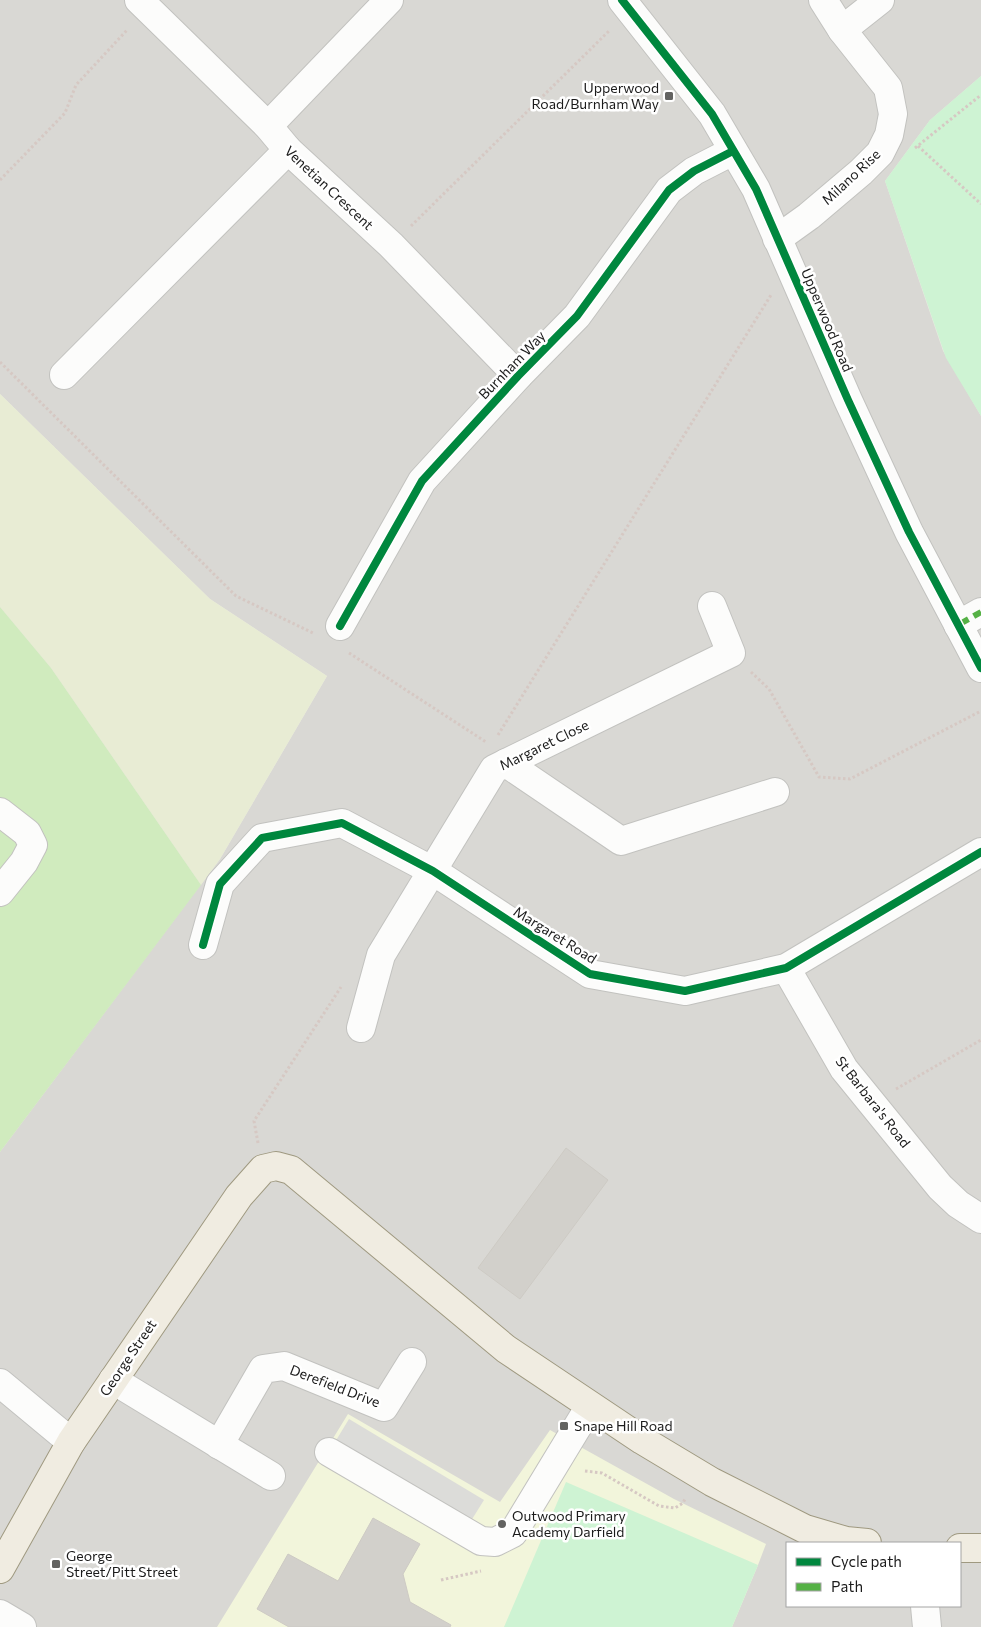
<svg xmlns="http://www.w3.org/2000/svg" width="981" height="1627" viewBox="0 0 981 1627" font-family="Commissioner,sans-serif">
	<rect width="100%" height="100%" fill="#eae9e2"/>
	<path fill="#d9d8d4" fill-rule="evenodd" d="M0,0H981V76L930,120L885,181L943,351L981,416V1627H0V1152L220,859L327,676L210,599L0,394ZM787,1543H960V1606H787Z"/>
	<polygon fill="#f2f5db" points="348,1414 500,1502 550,1430 674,1499 766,1544 758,1565 732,1627 217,1627"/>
	<polygon fill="#e8ecd4" points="0,394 210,599 327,676 220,859 201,885 51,668 0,607"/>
	<polygon fill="#d0ebbe" points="0,607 51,668 201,885 0,1152"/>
	<g fill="#cef3d3">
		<polygon points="981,76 981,416 946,358 885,181 930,120"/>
		<polygon points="566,1482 758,1565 732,1627 504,1627"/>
	</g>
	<polygon fill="#dcdcd9" points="349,1419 484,1500 464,1532 329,1452"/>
	<g fill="#d2d0cb" stroke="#cdcac4">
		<polygon points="566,1148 608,1180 520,1299 478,1268"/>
		<polygon points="373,1518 420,1544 403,1574 410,1602 451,1625 450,1627 289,1627 257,1609 288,1554 338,1581"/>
	</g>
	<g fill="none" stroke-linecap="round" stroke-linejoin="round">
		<g stroke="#c2c2bf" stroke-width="30">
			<g id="minor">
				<polyline points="139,0 268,126 288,150 391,245 518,376"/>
				<polyline points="622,0 712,114 756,189 848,400 909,532 981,668"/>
				<polyline points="842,30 880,0"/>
				<polyline points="268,126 389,0"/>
				<polyline points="777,239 809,216 861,172 880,153 889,135 893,114 888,88 842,30 823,0"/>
				<polyline points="64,375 288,150"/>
				<polyline points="958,625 981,612"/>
				<polyline points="340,626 422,481 518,376 577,316 669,190 694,171 733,151"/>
				<polyline points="506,763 621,841 775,792"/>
				<polyline points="0,812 27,833 33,845 24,862 0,892"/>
				<polyline points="203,945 220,884 262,838 342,823 433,871 590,974 685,991 786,968 981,852"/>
				<polyline points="786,968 844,1069 940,1187 958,1204 981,1219"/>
				<polyline points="361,1028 381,955 494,769 731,653 712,606"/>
				<polyline points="113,1380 271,1476"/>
				<polyline points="0,1383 71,1442"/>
				<polyline points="219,1445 263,1369 284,1366 384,1407 412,1362"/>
				<polyline points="329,1452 481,1541 495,1542 513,1533 590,1406"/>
				<polyline points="925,1606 927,1627"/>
				<polyline points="0,1614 22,1627"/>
			</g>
		</g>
		<g stroke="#9f9980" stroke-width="30">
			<g id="major">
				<polyline points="960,1548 981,1548"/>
				<polyline points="0,1569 71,1442 239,1196 263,1169 276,1166 291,1170 506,1349 642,1440 712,1482 805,1529 846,1541 867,1543"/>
			</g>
		</g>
		<g stroke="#d6c8c3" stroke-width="3" stroke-dasharray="2.5 2.5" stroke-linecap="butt">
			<polyline points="918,146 981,204"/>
			<polyline points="915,148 981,95"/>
			<polyline points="0,180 65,113 76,85 128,29"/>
			<polyline points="411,226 610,30"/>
			<polyline points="0,362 236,596 313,633"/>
			<polyline points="349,653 486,742"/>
			<polyline points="751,672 769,689 819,777 850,779 981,711"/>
			<polyline points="498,735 771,295"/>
			<polyline points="896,1089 981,1040"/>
			<polyline points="258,1143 254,1121 341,987"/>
			<polyline points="585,1471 602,1473 659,1506 675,1508 683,1503 685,1499"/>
			<polyline points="441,1580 481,1571"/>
		</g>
		<use href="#minor" stroke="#fcfcfb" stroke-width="28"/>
		<use href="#major" stroke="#f0ece1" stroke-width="28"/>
		<polyline stroke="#55b145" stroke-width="6" stroke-dasharray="12 6" stroke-linecap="butt" points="958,625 981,612"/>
		<g stroke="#fff" stroke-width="11">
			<g id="cycleway">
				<polyline points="622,0 712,114 756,189 848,400 909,532 981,668"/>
				<polyline points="340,626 422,481 518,376 577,316 669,190 694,171 733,151"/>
				<polyline points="203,945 220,884 262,838 342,823 433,871 590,974 685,991 786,968 981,852"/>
			</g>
		</g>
		<use href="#cycleway" stroke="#00873e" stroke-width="8"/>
	</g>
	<g fill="#636361" stroke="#fff" stroke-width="2">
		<rect x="664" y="91" width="10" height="10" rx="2.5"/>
		<rect x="559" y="1421" width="10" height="10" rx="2.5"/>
		<circle cx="502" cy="1524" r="5"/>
		<rect x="51" y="1559" width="10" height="10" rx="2.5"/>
	</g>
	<g text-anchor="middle" stroke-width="5" stroke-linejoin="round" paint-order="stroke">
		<g font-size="14" fill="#1b1b1b" stroke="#fff" text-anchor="start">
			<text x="659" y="93" text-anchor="end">Upperwood<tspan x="659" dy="16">Road/Burnham Way</tspan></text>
			<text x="574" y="1431">Snape Hill Road</text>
			<text x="512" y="1521">Outwood Primary<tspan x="512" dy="16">Academy Darfield</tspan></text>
			<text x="66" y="1561">George<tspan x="66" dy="16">Street/Pitt Street</tspan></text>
		</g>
		<g font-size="14" fill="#1b1b1b" stroke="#fff">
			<text transform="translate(851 177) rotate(-43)" y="5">Milano Rise</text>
			<text transform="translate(329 188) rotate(43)" y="5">Venetian Crescent</text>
			<text transform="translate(827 320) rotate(67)" y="5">Upperwood Road</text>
			<text transform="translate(512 365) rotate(-46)" y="5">Burnham Way</text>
			<text transform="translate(544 745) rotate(-26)" y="5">Margaret Close</text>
			<text transform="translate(555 935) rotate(32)" y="5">Margaret Road</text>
			<text transform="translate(873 1102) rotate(52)" y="5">St Barbara's Road</text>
			<text transform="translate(128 1358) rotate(-56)" y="5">George Street</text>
			<text transform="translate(335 1386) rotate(21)" y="5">Derefield Drive</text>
		</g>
	</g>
	<rect x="786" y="1542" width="175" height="65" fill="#ffffff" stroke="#a4a4a4"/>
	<rect x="796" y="1558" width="25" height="8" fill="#00873e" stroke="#a4a4a4"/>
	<text x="831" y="1567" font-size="15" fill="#1b1b1b">Cycle path</text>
	<rect x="796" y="1583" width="25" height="8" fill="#55b145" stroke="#a4a4a4"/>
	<text x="831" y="1592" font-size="15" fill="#1b1b1b">Path</text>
</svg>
